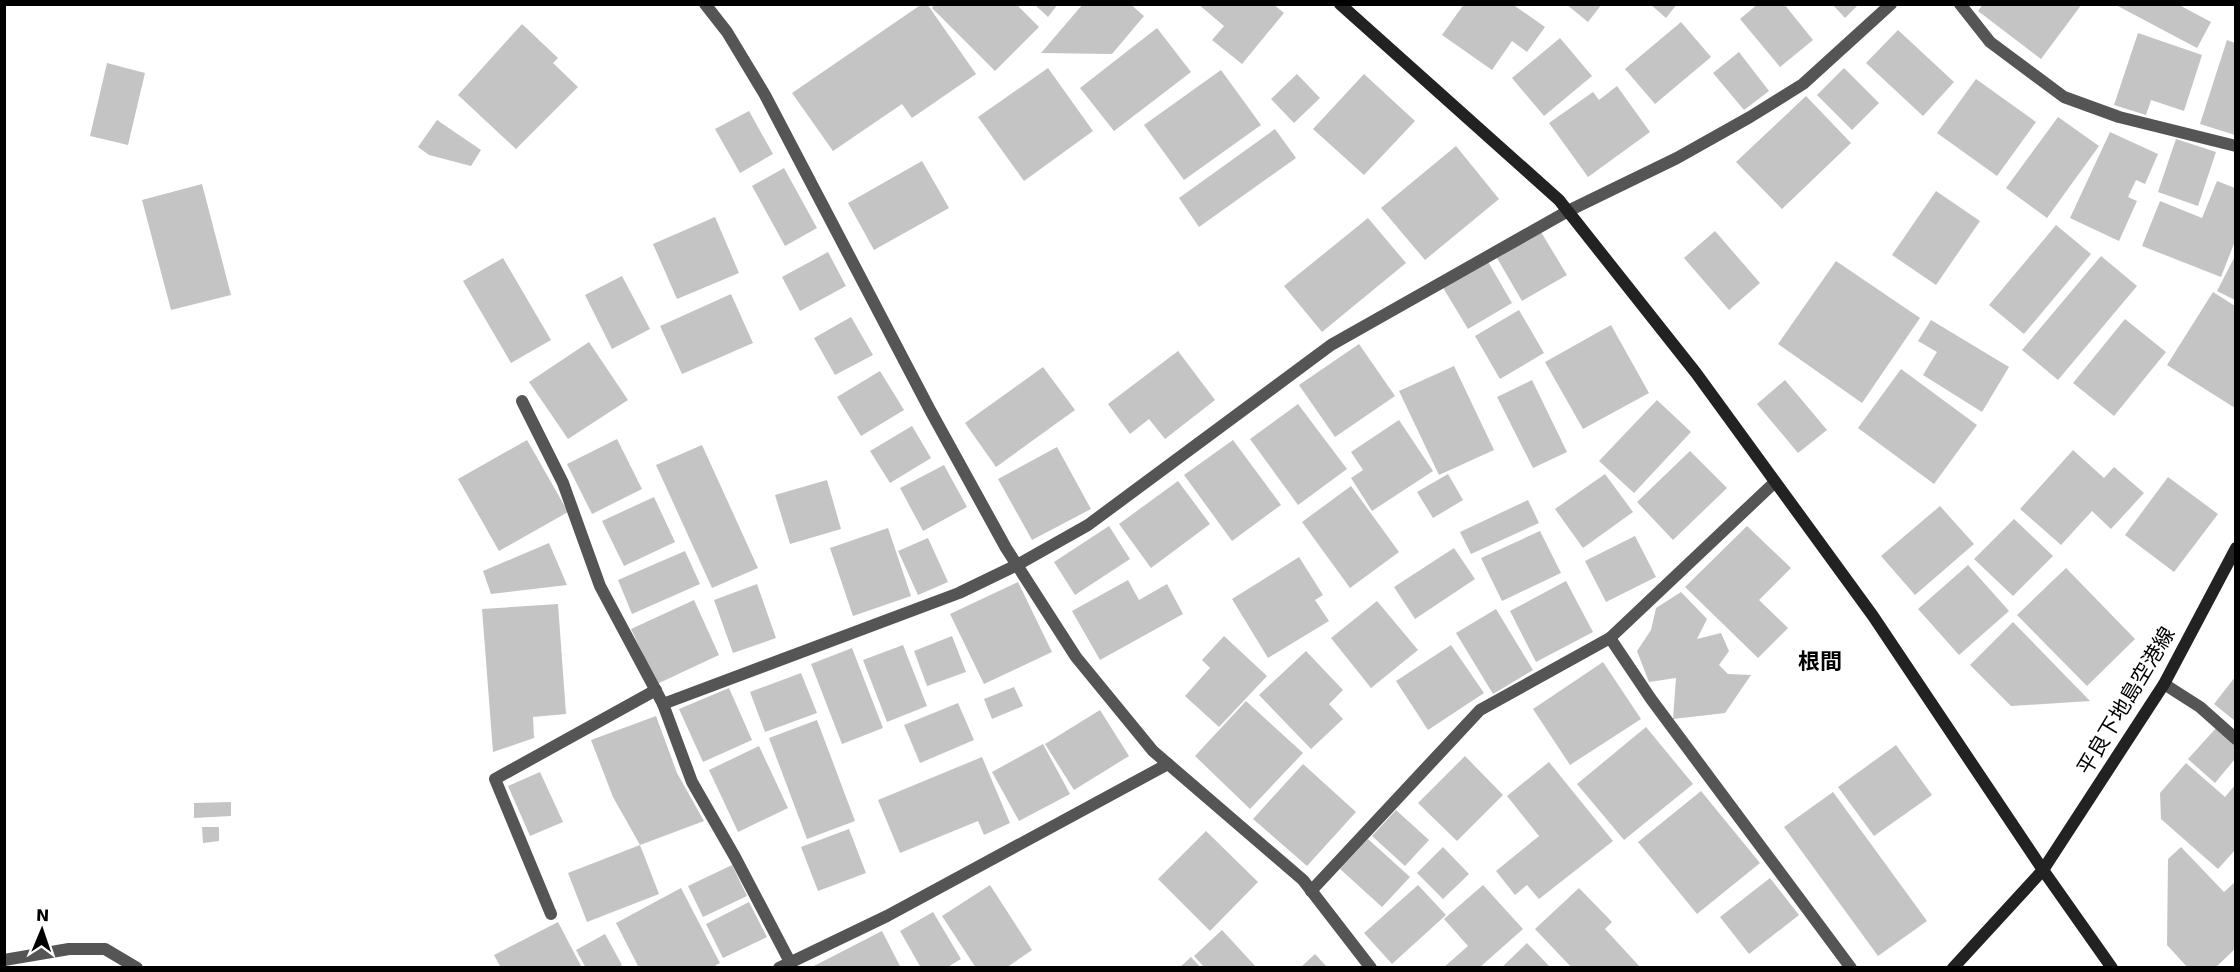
<svg xmlns="http://www.w3.org/2000/svg" width="2240" height="972" viewBox="0 0 2240 972" font-family="'DejaVu Sans','Noto Sans JP',sans-serif">
	<rect width="100%" height="100%" fill="#fff"/>
	<g fill="#c4c4c4">
		<polygon points="922,4 927,4 976,74 912,118 902,104 833,151 792,93"/>
		<polygon points="935,4 1016,4 1039,27 995,71 932,8"/>
		<polygon points="1034,4 1058,4 1048,17"/>
		<polygon points="1083,4 1130,4 1144,16 1112,54 1041,53"/>
		<polygon points="1198,4 1273,4 1284,13 1242,64 1212,40 1224,26"/>
		<polygon points="1464,4 1512,4 1545,27 1527,52 1512,41 1492,70 1442,35"/>
		<polygon points="1566,4 1602,4 1588,22"/>
		<polygon points="1650,4 1677,4 1666,18"/>
		<polygon points="1758,4 1784,4 1813,40 1780,67 1740,19"/>
		<polygon points="1832,4 1859,4 1845,18"/>
		<polygon points="1983,4 2082,4 2041,59 1978,11"/>
		<polygon points="2114,4 2182,4 2181,6 2211,22 2197,48"/>
		<polygon points="1681,22 1711,57 1655,104 1625,69"/>
		<polygon points="522,24 558,58 553,63 578,87 516,149 458,95"/>
		<polygon points="1157,28 1191,72 1114,131 1080,88"/>
		<polygon points="1898,30 1954,82 1923,116 1866,63"/>
		<polygon points="2138,33 2202,55 2184,111 2151,100 2146,115 2114,105"/>
		<polygon points="1560,38 1592,76 1544,116 1512,78"/>
		<polygon points="2227,40 2235,43 2235,135 2200,124"/>
		<polygon points="1739,52 1769,91 1744,110 1713,73"/>
		<polygon points="107,63 145,73 128,145 90,136"/>
		<polygon points="1048,68 1093,131 1024,181 978,117"/>
		<polygon points="1844,68 1879,103 1852,130 1817,95"/>
		<polygon points="1221,70 1261,125 1184,180 1144,125"/>
		<polygon points="1297,74 1320,98 1294,123 1271,99"/>
		<polygon points="1364,74 1415,121 1364,175 1313,129"/>
		<polygon points="1976,79 2036,122 1997,176 1937,133"/>
		<polygon points="1617,86 1650,132 1588,177 1549,123 1593,92 1599,100"/>
		<polygon points="1806,96 1851,143 1782,209 1736,162"/>
		<polygon points="749,111 773,154 740,173 715,129"/>
		<polygon points="2058,117 2099,146 2047,218 2006,188"/>
		<polygon points="437,120 481,150 471,166 429,155 418,147"/>
		<polygon points="1275,129 1296,158 1199,227 1179,198"/>
		<polygon points="2110,132 2158,154 2145,184 2136,180 2128,197 2137,201 2119,241 2070,218"/>
		<polygon points="2176,139 2216,152 2198,206 2158,192"/>
		<polygon points="1456,146 1499,199 1425,260 1381,208"/>
		<polygon points="922,161 949,208 874,250 848,203"/>
		<polygon points="784,168 817,228 785,246 752,186"/>
		<polygon points="2217,181 2235,188 2235,241 2221,277 2142,246 2160,201 2202,218"/>
		<polygon points="202,184 231,295 171,310 142,200"/>
		<polygon points="1936,191 1980,221 1936,285 1892,255"/>
		<polygon points="715,217 739,273 677,299 653,244"/>
		<polygon points="1368,218 1406,263 1322,332 1284,286"/>
		<polygon points="2056,225 2091,254 2024,334 1989,305"/>
		<polygon points="1715,231 1760,283 1729,310 1684,258"/>
		<polygon points="1541,232 1567,275 1522,301 1497,258"/>
		<polygon points="828,252 846,286 800,311 782,277"/>
		<polygon points="2101,256 2137,286 2058,380 2022,350"/>
		<polygon points="2235,256 2235,300 2217,291"/>
		<polygon points="503,258 551,340 511,363 463,281"/>
		<polygon points="1487,260 1512,303 1468,329 1442,286"/>
		<polygon points="1836,261 1920,318 1862,403 1778,344"/>
		<polygon points="622,276 650,329 612,349 585,295"/>
		<polygon points="2213,292 2235,306 2235,408 2167,365"/>
		<polygon points="731,294 753,343 682,374 660,326"/>
		<polygon points="1519,310 1544,353 1500,379 1475,336"/>
		<polygon points="851,317 873,355 835,375 814,338"/>
		<polygon points="2125,319 2166,352 2114,416 2073,383"/>
		<polygon points="1931,320 2009,367 1982,412 1923,375 1937,352 1918,341"/>
		<polygon points="1611,325 1649,393 1583,429 1545,362"/>
		<polygon points="589,342 628,400 568,439 529,382"/>
		<polygon points="1359,344 1395,396 1335,437 1299,385"/>
		<polygon points="1178,351 1215,400 1165,439 1149,419 1130,434 1108,404"/>
		<polygon points="1454,366 1494,450 1439,475 1399,391"/>
		<polygon points="1043,367 1075,410 996,467 965,423"/>
		<polygon points="1901,369 1977,425 1934,484 1858,428"/>
		<polygon points="880,371 904,410 861,436 837,397"/>
		<polygon points="1532,380 1567,452 1533,468 1497,397"/>
		<polygon points="1785,380 1827,430 1798,453 1757,404"/>
		<polygon points="1657,400 1691,432 1634,493 1599,461"/>
		<polygon points="1298,404 1347,469 1298,505 1250,439"/>
		<polygon points="1399,420 1433,471 1372,511 1351,478 1363,470 1351,452"/>
		<polygon points="912,426 931,458 890,483 870,451"/>
		<polygon points="617,439 642,489 592,514 567,464"/>
		<polygon points="527,440 568,512 499,551 458,479"/>
		<polygon points="1233,440 1281,505 1232,541 1184,475"/>
		<polygon points="702,445 758,568 712,588 656,465"/>
		<polygon points="1057,447 1091,509 1032,540 998,479"/>
		<polygon points="2073,450 2104,478 2114,467 2144,493 2111,529 2092,511 2061,545 2020,509"/>
		<polygon points="1690,451 1727,488 1673,540 1637,502"/>
		<polygon points="944,465 967,507 923,531 900,488"/>
		<polygon points="1448,474 1463,500 1433,518 1417,492"/>
		<polygon points="1605,474 1633,512 1583,548 1555,509"/>
		<polygon points="2168,477 2218,514 2174,572 2125,535"/>
		<polygon points="827,480 841,529 790,544 775,495"/>
		<polygon points="1178,481 1210,524 1151,568 1119,524"/>
		<polygon points="1351,486 1399,552 1350,588 1302,522"/>
		<polygon points="654,497 675,542 624,566 602,521"/>
		<polygon points="1528,500 1539,523 1471,554 1460,532"/>
		<polygon points="1940,506 1974,544 1915,595 1881,556"/>
		<polygon points="2014,519 2053,556 2013,596 1974,559"/>
		<polygon points="1109,526 1130,559 1075,595 1054,562"/>
		<polygon points="1747,526 1791,568 1759,600 1788,628 1758,658 1685,587"/>
		<polygon points="888,528 911,596 853,616 830,548"/>
		<polygon points="1540,531 1561,573 1502,601 1481,558"/>
		<polygon points="1635,536 1656,577 1606,602 1585,561"/>
		<polygon points="928,538 948,582 918,595 898,551"/>
		<polygon points="549,543 567,585 491,594 483,571"/>
		<polygon points="1454,548 1475,579 1415,619 1394,587"/>
		<polygon points="685,551 700,584 632,614 618,580"/>
		<polygon points="1299,557 1323,595 1315,600 1329,621 1268,658 1232,599"/>
		<polygon points="1968,565 2009,611 1959,655 1918,609"/>
		<polygon points="2066,568 2135,639 2087,686 2017,615"/>
		<polygon points="1128,580 1139,600 1167,584 1183,614 1100,660 1072,611"/>
		<polygon points="1566,581 1593,632 1536,662 1510,611"/>
		<polygon points="1018,582 1052,652 984,684 950,614"/>
		<polygon points="757,584 776,638 733,653 714,600"/>
		<polygon points="1681,592 1707,619 1697,639 1721,633 1729,651 1719,665 1728,674 1751,675 1725,713 1673,719 1676,678 1649,682 1637,651 1651,630 1656,608"/>
		<polygon points="694,600 719,655 657,684 631,629"/>
		<polygon points="1377,601 1418,650 1371,688 1331,638"/>
		<polygon points="558,604 566,714 533,717 534,738 493,752 482,609"/>
		<polygon points="1496,609 1533,670 1493,694 1456,633"/>
		<polygon points="2013,622 2090,701 2011,706 1970,665"/>
		<polygon points="952,636 966,672 927,686 914,651"/>
		<polygon points="1224,636 1267,676 1219,727 1185,696 1210,668 1202,660"/>
		<polygon points="903,645 927,706 887,722 863,660"/>
		<polygon points="1451,645 1484,693 1428,730 1396,681"/>
		<polygon points="852,648 883,728 842,744 811,664"/>
		<polygon points="1306,651 1343,690 1329,704 1343,719 1311,749 1259,695"/>
		<polygon points="1603,662 1641,719 1570,765 1533,709"/>
		<polygon points="801,673 817,713 765,732 750,692"/>
		<polygon points="2235,677 2235,721 2214,704"/>
		<polygon points="1014,687 1023,706 992,719 984,699"/>
		<polygon points="729,688 752,740 703,762 679,709"/>
		<polygon points="1246,701 1303,753 1250,809 1195,756"/>
		<polygon points="958,703 974,740 920,763 904,725"/>
		<polygon points="1100,710 1129,756 1074,790 1045,744"/>
		<polygon points="656,716 677,773 704,821 640,845 613,797 591,740"/>
		<polygon points="817,720 855,821 807,839 769,738"/>
		<polygon points="1646,727 1693,784 1624,840 1577,784"/>
		<polygon points="2217,727 2235,743 2235,759 2215,783 2188,759"/>
		<polygon points="1043,744 1070,794 1019,821 992,772"/>
		<polygon points="1896,745 1932,795 1874,836 1838,787"/>
		<polygon points="759,746 788,808 738,832 709,770"/>
		<polygon points="1465,756 1503,795 1457,841 1418,803"/>
		<polygon points="982,757 1010,823 984,835 978,821 900,853 878,800"/>
		<polygon points="1549,762 1613,841 1539,899 1527,885 1515,895 1496,871 1539,836 1507,796"/>
		<polygon points="2186,763 2225,797 2235,785 2235,850 2218,869 2161,819 2160,793"/>
		<polygon points="1303,764 1356,812 1307,866 1253,819"/>
		<polygon points="540,772 563,822 530,836 508,786"/>
		<polygon points="1701,791 1760,863 1697,914 1638,842"/>
		<polygon points="1833,792 1927,921 1878,956 1784,827"/>
		<polygon points="231,802 231,816 194,818 194,803"/>
		<polygon points="1396,810 1429,840 1405,866 1372,836"/>
		<polygon points="202,827 219,827 219,841 203,843"/>
		<polygon points="849,829 866,873 818,891 801,847"/>
		<polygon points="1206,831 1258,882 1210,931 1158,879"/>
		<polygon points="1368,839 1410,877 1382,907 1340,869"/>
		<polygon points="640,845 659,894 587,922 568,873"/>
		<polygon points="1443,847 1469,874 1443,899 1417,873"/>
		<polygon points="2181,847 2224,892 2235,882 2235,949 2215,968 2188,968 2167,945 2168,859"/>
		<polygon points="732,865 747,896 703,917 688,886"/>
		<polygon points="1770,878 1799,915 1749,954 1720,917"/>
		<polygon points="990,885 1032,950 1006,968 976,968 942,916"/>
		<polygon points="1418,885 1446,915 1392,964 1364,933"/>
		<polygon points="1483,885 1523,929 1479,968 1443,968 1468,946 1444,919"/>
		<polygon points="681,888 720,963 711,968 639,968 616,923"/>
		<polygon points="1579,888 1612,922 1605,929 1641,968 1572,968 1535,929"/>
		<polygon points="749,902 767,937 723,958 706,924"/>
		<polygon points="933,912 961,959 946,968 921,968 900,931"/>
		<polygon points="558,922 582,968 501,968 494,955"/>
		<polygon points="1222,930 1257,968 1205,968 1194,956"/>
		<polygon points="882,931 901,968 810,968"/>
		<polygon points="605,934 622,965 617,968 586,968 576,950"/>
		<polygon points="1527,943 1551,968 1501,968"/>
		<polygon points="1315,954 1328,968 1300,968"/>
		<polygon points="1191,957 1201,968 1179,968"/>
	</g>
	<g fill="none" stroke-linecap="round" stroke-linejoin="round">
		<g stroke="#555" stroke-width="12">
			<polyline points="705,4 727,32 765,95 930,410 1006,548 1076,657 1153,751 1303,880 1371,968"/>
			<polyline points="1960,4 1990,42 2064,97 2119,117 2236,146"/>
			<polyline points="522,401 563,483 600,586 663,704"/>
			<polyline points="1610,638 1651,699 1851,968"/>
			<polyline points="2164,684 2200,707 2236,739"/>
			<polyline points="1311,891 1480,710 1610,638 1775,482"/>
			<polyline points="551,914 495,779 656,690"/>
			<polyline points="4,960 69,949 105,949 137,968"/>
			<polyline points="790,962 735,857 692,782 663,704 959,593 1017,565 1088,525 1331,345 1568,211 1677,158 1750,117 1803,84 1891,4"/>
			<polyline points="779,968 887,916 1168,764"/>
		</g>
		<g stroke="#222" stroke-width="12">
			<polyline points="1340,4 1559,200 1696,373 1873,616 2043,870 2112,968"/>
			<polyline points="1953,968 2043,870 2164,684 2236,548"/>
		</g>
	</g>
	<g text-anchor="middle" stroke-width="6" stroke-linejoin="round" paint-order="stroke">
		<g font-size="21" fill="#000" stroke="#fff">
			<text transform="translate(2126 701) rotate(-59)" y="7">平良下地島空港線</text>
		</g>
		<g font-size="22" font-weight="bold" fill="#000" stroke="#fff">
			<text x="1820" y="669">根間</text>
		</g>
	</g>
	<rect width="2240" height="972" fill="none" stroke="#000000" stroke-width="12"/>
	<g transform="translate(42 930) rotate(2)" stroke="#ffffff" stroke-width="4.5" paint-order="stroke">
	<path d="M0-4.5L10 22L0 15L-10 22Z" fill="#000000"/>
	<text y="-9" font-size="16" font-weight="bold" text-anchor="middle" fill="#000000">N</text>
	</g>
</svg>
